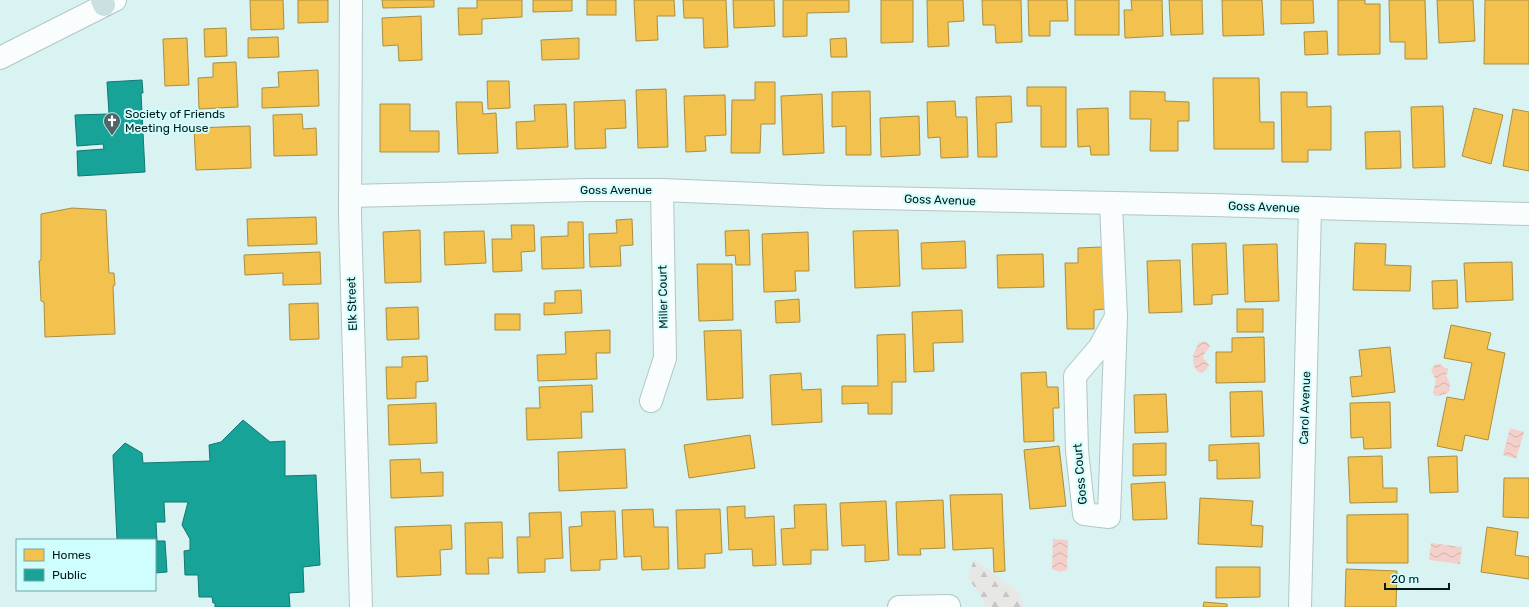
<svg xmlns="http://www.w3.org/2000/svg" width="1529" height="607" viewBox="0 0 1529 607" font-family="Rubik,sans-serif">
	<defs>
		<pattern id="forest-firs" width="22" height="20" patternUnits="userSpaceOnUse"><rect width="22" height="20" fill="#e7e8e6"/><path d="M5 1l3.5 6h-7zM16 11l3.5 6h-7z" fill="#c5c6c5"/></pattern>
		<pattern id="water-waves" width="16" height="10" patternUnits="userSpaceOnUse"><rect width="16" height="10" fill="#f4d0ca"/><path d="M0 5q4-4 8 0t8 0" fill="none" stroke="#d0b2ad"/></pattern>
	</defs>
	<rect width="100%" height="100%" fill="#d9f3f2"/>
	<polygon fill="url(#forest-firs)" points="974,559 1019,592 1024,607 984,607 983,599 968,578"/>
	<g fill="url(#water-waves)">
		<path d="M1205,341L1208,343L1210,347L1204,354L1203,358L1209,365L1206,370L1202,373L1197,371C1190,361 1193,353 1199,343Z"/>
		<polygon points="1435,364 1440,364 1445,368 1448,368 1448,371 1446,375 1450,384 1449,392 1443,395 1435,396 1433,393 1436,380 1431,370"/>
		<polygon points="1510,428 1524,432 1516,459 1503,455"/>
		<polygon points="1053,539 1068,540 1067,570 1059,572 1052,569"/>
		<polygon points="1431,543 1462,547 1460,564 1429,560"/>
	</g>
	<g fill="#f2c14e" stroke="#ab8e3e">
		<polygon points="250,0 283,0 284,29 251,30"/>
		<polygon points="298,0 328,0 328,22 298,23"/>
		<polygon points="382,0 434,0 434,7 383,8"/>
		<polygon points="477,0 522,0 522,17 482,19 482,34 459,35 458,8 477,8"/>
		<polygon points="533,0 572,0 572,11 533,12"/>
		<rect x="587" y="0" width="29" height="15"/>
		<polygon points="634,0 674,0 675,16 657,16 658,40 636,41"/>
		<polygon points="683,0 726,0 728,47 704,48 703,18 684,18"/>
		<polygon points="733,0 774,0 775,26 734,28"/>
		<polygon points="783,0 849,0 849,12 807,13 807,36 783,37"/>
		<polygon points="881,0 913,0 913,42 881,43"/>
		<polygon points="927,0 963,0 964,21 948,22 949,46 928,47"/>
		<polygon points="982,0 1021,0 1022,42 996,43 995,25 983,25"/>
		<polygon points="1028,0 1067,0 1068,21 1050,21 1050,36 1029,36"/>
		<rect x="1075" y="0" width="44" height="35"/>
		<polygon points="1131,0 1162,0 1163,36 1125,38 1124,10 1132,10"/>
		<polygon points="1169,0 1202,0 1203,34 1171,35"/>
		<polygon points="1222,0 1262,0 1264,35 1223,36"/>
		<polygon points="1281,0 1313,0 1314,23 1281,24"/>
		<polygon points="1338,0 1365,0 1365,4 1380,4 1380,54 1338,55"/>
		<polygon points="1389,0 1425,0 1427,59 1405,59 1405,42 1390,42"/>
		<polygon points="1437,0 1473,0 1475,41 1439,43"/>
		<polygon points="1485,0 1529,0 1529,64 1484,64"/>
		<polygon points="421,16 422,60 399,61 398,45 383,46 382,18"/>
		<polygon points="226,28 227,56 205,57 204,29"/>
		<polygon points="1327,31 1328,54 1305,55 1304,32"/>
		<polygon points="278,37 279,57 248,58 248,38"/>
		<polygon points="187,38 189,85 165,86 163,39"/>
		<polygon points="579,38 579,59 542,60 541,40"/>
		<polygon points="846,38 847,57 831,57 830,39"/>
		<polygon points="236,62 238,107 199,109 198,78 213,77 213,63"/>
		<polygon points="318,70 319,106 262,108 262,88 279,87 278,72"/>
		<polygon points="1213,78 1259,78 1260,122 1274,122 1274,149 1214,149"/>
		<polygon points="487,81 509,81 510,108 488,109"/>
		<polygon points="755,82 775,82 775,124 761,124 760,153 731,153 732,100 755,100"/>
		<polygon points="1027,87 1066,87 1066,147 1041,147 1041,106 1027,106"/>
		<polygon points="666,89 668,147 638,148 636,90"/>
		<polygon points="870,91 871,155 846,155 846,126 832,127 832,92"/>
		<polygon points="1130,91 1165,92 1165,101 1189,102 1189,121 1178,121 1178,151 1150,151 1151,119 1130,119"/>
		<polygon points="1281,92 1307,92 1307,107 1331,106 1331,150 1308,150 1308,162 1282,162"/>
		<polygon points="822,94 824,153 783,155 781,96"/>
		<polygon points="725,95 726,135 705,136 706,151 686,152 684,96"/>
		<polygon points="1011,96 1012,122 996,123 997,157 978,157 976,97"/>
		<polygon points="625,100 626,128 605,129 606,148 575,149 574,102"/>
		<polygon points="955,101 956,117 967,117 968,157 941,158 940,137 928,138 927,102"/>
		<polygon points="456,102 482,102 483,114 496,113 498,153 458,154"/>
		<polygon points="380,104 410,104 410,131 439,131 439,152 380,152"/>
		<polygon points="566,104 568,147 517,149 516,122 535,121 534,105"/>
		<polygon points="1443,106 1445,167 1413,168 1411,107"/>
		<polygon points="1108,108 1109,155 1091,155 1090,146 1078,147 1077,109"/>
		<polygon points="1474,108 1503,115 1491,164 1462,156"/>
		<polygon points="1513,109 1529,112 1529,171 1503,166"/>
		<polygon points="302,114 303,129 316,128 317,155 274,156 273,115"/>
		<polygon points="919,116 920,155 881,157 880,118"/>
		<polygon points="250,126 251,168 196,170 194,128"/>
		<polygon points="1400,131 1401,168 1366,169 1365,132"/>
		<polygon points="72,208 106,210 109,273 114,273 115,285 113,286 115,334 45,337 44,302 41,301 39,261 41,260 41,214"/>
		<polygon points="316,217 317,244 248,246 247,219"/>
		<polygon points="632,219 633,245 620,246 621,266 590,267 589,234 617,233 616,220"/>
		<polygon points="568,222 583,222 584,268 542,269 541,237 568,236"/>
		<polygon points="511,225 534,225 535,251 521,252 522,271 493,272 492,239 512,239"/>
		<polygon points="420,230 421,282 385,283 383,232"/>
		<polygon points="749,230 750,265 736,265 735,255 726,256 725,231"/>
		<polygon points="898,230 900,286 855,288 853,231"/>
		<polygon points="484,231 486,263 445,265 444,232"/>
		<polygon points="808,232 809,271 795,271 796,291 764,292 762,234"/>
		<polygon points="965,241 966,268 922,269 921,243"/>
		<polygon points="1226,243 1228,294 1212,295 1212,304 1194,305 1192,244"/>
		<polygon points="1355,243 1386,244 1385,265 1411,266 1410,291 1353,290"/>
		<polygon points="1277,244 1279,301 1245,302 1243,245"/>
		<polygon points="1102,247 1105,309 1094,310 1094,329 1067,329 1065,263 1078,263 1078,248"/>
		<polygon points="320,252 321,284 283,285 283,273 245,275 244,255"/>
		<polygon points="1043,254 1044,287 998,288 997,255"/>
		<polygon points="1180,260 1182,312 1149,313 1147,261"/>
		<polygon points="1512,262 1513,300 1466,302 1464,263"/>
		<polygon points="697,264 732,264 733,320 699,321"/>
		<polygon points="1457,280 1458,308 1433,309 1432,281"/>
		<polygon points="581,290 582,313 544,315 544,303 555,303 555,291"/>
		<polygon points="799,299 800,322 776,323 775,301"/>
		<polygon points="318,303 319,339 290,340 289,304"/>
		<polygon points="418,307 419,339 387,340 386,308"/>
		<rect x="1237" y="309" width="26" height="23"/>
		<polygon points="962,310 963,342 933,343 934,371 914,372 912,312"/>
		<rect x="495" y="314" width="25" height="16"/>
		<polygon points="1451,325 1491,333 1487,349 1505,353 1488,440 1465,435 1462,451 1437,446 1447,397 1464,400 1472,363 1444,358"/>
		<polygon points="610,330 610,353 596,353 597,379 538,381 537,355 566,354 565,332"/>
		<polygon points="741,330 743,398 707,400 704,331"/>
		<polygon points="905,334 906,382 892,382 892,414 868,414 868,403 842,404 842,386 878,386 877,335"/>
		<polygon points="1264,337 1265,382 1216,383 1216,352 1232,352 1232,338"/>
		<polygon points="1390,347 1395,392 1352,397 1350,377 1362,376 1359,350"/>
		<polygon points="427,356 428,381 416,382 416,398 387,399 386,367 402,367 402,357"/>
		<polygon points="1046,372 1047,387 1058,387 1059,408 1053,408 1054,441 1024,442 1021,373"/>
		<polygon points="801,373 802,390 821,389 822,422 772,425 770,375"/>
		<polygon points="592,385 593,412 581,412 582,438 527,440 526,408 540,408 539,387"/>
		<polygon points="1262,391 1264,436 1231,437 1230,392"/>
		<polygon points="1166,394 1168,432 1135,433 1134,395"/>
		<polygon points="1390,402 1391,448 1364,449 1363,437 1351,438 1350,403"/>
		<polygon points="436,403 437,443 389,445 388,405"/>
		<polygon points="750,435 755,468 689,478 684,445"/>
		<polygon points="1166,443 1166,475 1133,476 1133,444"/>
		<polygon points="1259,443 1260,478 1217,479 1217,460 1209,461 1209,445"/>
		<polygon points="1059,446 1066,506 1030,509 1024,450"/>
		<polygon points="625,449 627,488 559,491 558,452"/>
		<polygon points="1382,456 1383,488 1397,488 1397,502 1350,503 1348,457"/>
		<polygon points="1457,456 1458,492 1430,493 1428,457"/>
		<polygon points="420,459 421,473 443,472 443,496 391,498 390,460"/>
		<polygon points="1504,478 1529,478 1529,518 1503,517"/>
		<polygon points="1165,482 1167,519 1133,520 1131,484"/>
		<polygon points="1002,494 1005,571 994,572 993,548 953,550 950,495"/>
		<polygon points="1200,498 1253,501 1251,525 1263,526 1262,547 1198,544"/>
		<polygon points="943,500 945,548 920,549 921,555 898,555 896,502"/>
		<polygon points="886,501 889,560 865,562 865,545 842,546 840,503"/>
		<polygon points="826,504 828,550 811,550 811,564 783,565 781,529 795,528 794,505"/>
		<polygon points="745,506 745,518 774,516 776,565 753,566 752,549 729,550 727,507"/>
		<polygon points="653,509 654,527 668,527 669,569 642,570 641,556 624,557 622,510"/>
		<polygon points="720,509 722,553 705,554 705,568 678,569 676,510"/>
		<polygon points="615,511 617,559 600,560 600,570 571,571 569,527 582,526 581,512"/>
		<polygon points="561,512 563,558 545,559 545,572 518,573 517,537 530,537 529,513"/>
		<polygon points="1408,514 1408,563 1347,563 1347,515"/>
		<polygon points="502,522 503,558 488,558 489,574 466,574 465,523"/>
		<polygon points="451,525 452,549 440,550 441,575 397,577 395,527"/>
		<polygon points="1487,527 1518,532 1515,555 1529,557 1529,579 1481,572"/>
		<polygon points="1216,567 1260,567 1260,597 1216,598"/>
		<polygon points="1346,569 1397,571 1396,607 1345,607"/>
		<polygon points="1204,602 1227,604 1227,607 1203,607"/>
	</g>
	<g fill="#17a398" stroke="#127972">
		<polygon points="142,80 143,93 141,93 145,172 78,176 77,151 104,149 103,144 77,146 75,115 109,114 107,82"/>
		<polygon points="243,420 270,442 285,441 285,476 316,475 320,565 303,567 304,592 289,593 290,607 215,607 215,603 213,603 212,597 199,597 198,575 185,575 184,551 190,550 190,539 182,525 188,502 164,502 165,522 156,522 157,541 165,541 167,572 155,573 155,540 117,540 113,455 125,443 142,453 143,463 210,461 209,445 221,442"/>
	</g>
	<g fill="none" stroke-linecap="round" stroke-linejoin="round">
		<g stroke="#b2c6c6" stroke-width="24">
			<g id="minor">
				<polyline points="351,0 350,216 361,607"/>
				<polyline points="0,58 115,0"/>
				<polyline points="350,196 587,190 662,190 828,197 1212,205 1529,214"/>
				<polyline points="1111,204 1116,317 1109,517 1084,514 1077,451 1075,376 1099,348 1116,317"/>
				<polyline points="651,401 665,358 662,190"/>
				<polyline points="899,607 949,606"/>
				<polyline points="1300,607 1310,209"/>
			</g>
		</g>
		<g stroke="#8fafaf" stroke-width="24">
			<polyline id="highway" points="102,0 104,5"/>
		</g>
		<use href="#minor" stroke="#f9fdfd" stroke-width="22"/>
		<use href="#highway" stroke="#cbe1e1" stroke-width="22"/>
	</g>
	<defs>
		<g id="church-pin" transform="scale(0.9)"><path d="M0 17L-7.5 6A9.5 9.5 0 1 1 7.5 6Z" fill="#506565" stroke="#cefefd"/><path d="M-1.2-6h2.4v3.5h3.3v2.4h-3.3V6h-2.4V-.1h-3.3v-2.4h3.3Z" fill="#fff"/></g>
	</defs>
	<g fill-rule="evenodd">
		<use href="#church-pin" x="112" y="121"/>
	</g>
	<g text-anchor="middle" stroke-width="4" stroke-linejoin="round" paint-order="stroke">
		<g font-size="12" fill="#061819" stroke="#cefefd" text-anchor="start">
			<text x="125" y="118">Society of Friends<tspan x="125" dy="14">Meeting House</tspan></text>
		</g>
		<g font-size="12" fill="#061819" stroke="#cefefd">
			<text x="616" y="194">Goss Avenue</text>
			<text transform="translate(940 200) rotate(2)" y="4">Goss Avenue</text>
			<text transform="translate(1264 207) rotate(2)" y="4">Goss Avenue</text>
			<text transform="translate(663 297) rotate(-91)" y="4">Miller Court</text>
			<text transform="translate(352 304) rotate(-92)" y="4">Elk Street</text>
			<text transform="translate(1305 408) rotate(-88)" y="4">Carol Avenue</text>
			<text transform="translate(1080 474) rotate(-95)" y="4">Goss Court</text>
		</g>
	</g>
	<rect x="16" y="539" width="140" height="52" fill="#cefefd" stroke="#7ea2a2"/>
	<rect x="24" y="549" width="20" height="12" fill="#f2c14e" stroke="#7ea2a2"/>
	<text x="52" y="559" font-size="12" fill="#061819">Homes</text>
	<rect x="24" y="569" width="20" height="12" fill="#17a398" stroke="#7ea2a2"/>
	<text x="52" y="579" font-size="12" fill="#061819">Public</text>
	<path d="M1385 583v6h64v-6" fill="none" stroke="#061819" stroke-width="2"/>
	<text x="1391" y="583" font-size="12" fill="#061819" stroke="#cefefd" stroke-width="3" paint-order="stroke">20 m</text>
</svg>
